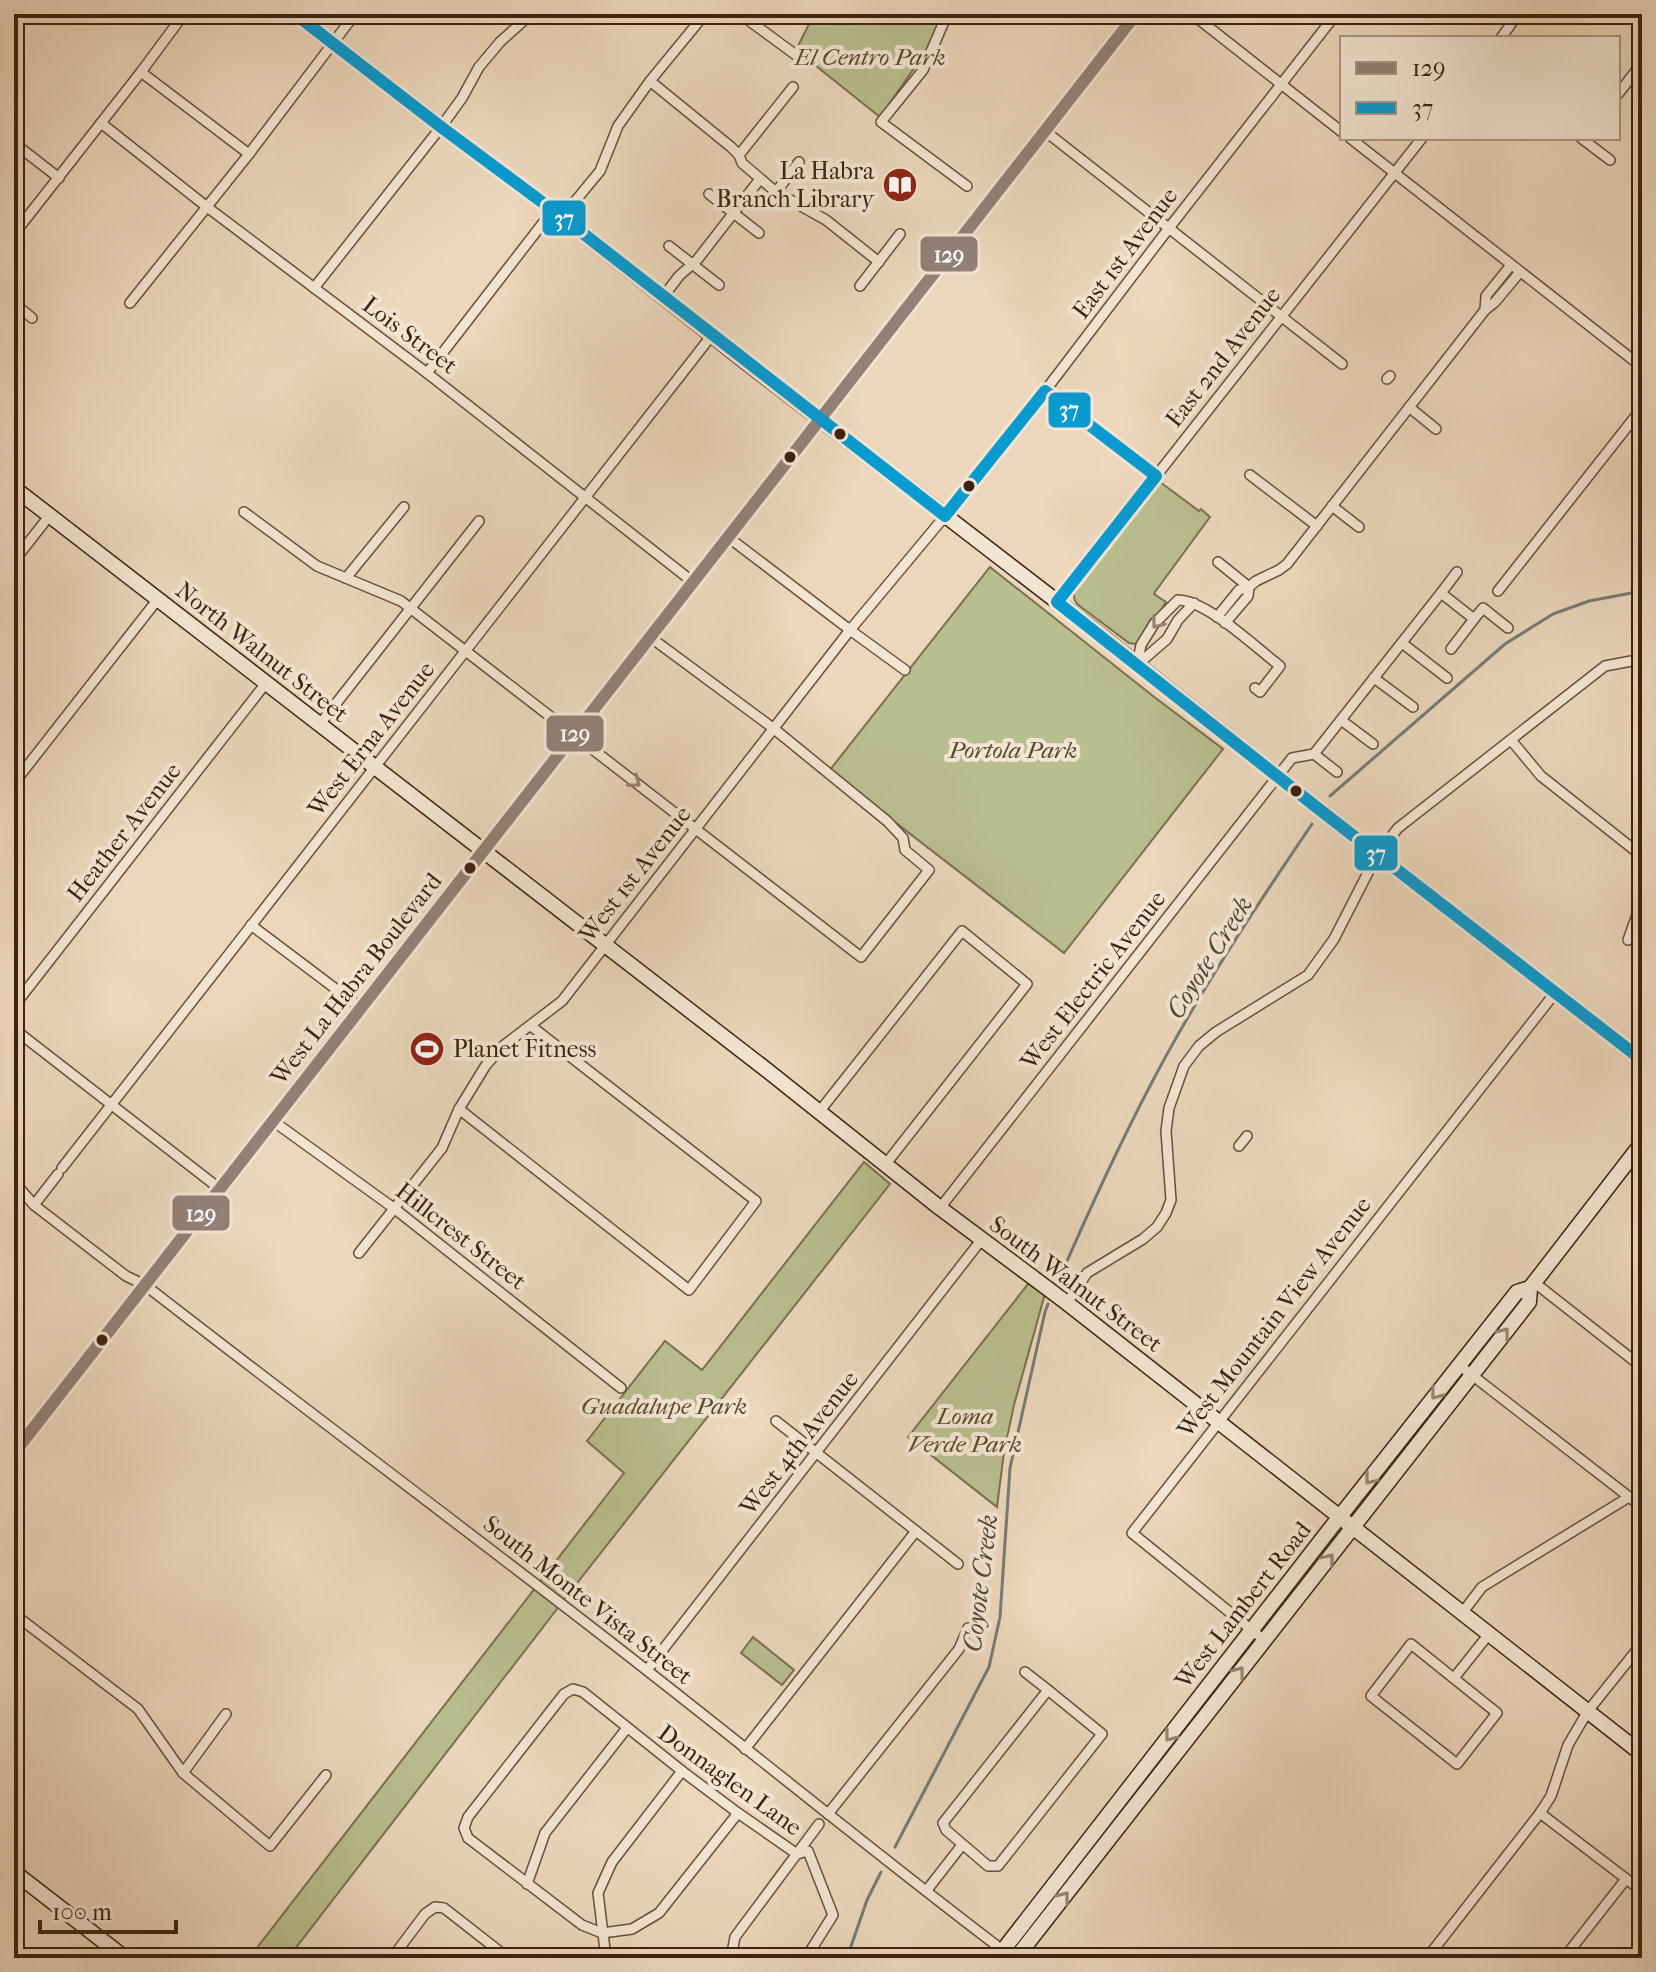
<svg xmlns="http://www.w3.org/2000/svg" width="1656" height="1972" viewBox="0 0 1656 1972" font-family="'IM FELL French Canon',serif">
	<rect width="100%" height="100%" fill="#ecd7bc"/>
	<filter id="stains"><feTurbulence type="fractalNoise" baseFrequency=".0025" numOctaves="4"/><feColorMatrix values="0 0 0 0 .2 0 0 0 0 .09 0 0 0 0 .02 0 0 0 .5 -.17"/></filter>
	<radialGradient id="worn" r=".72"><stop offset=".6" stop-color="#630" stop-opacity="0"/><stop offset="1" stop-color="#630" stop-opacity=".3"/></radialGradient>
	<g fill="#b9be8f" stroke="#7a7050" stroke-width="2">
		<polygon points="814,14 952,14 880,117 796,50"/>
		<path d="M1160,482L1199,511L1201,509L1210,517L1155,592L1154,594L1166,602L1159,614L1151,619L1141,640L1135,644L1129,643L1077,604C1073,598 1073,595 1076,587Z"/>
		<polygon points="990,567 1153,696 1223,749 1064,953 829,771"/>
		<polygon points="864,1162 890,1184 567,1596 288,1958 249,1958 624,1473 587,1441 665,1341 702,1370"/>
		<polygon points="1032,1279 1046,1290 1014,1405 1004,1452 997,1507 908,1437"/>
		<polygon points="753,1637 794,1670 782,1685 741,1653"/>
	</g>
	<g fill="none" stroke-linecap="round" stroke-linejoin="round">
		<g stroke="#767b77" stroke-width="3">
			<polyline points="1330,796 1505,644 1553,614 1589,601 1642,591"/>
			<path d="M1057,1284C1086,1217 1117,1149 1151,1084C1198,994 1255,908 1312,824"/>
			<polyline points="895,1847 989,1667 1000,1617 1010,1468 1045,1312 1048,1304"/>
			<polyline points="847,1958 867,1900 881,1872"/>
		</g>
		<g stroke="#684f3c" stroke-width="12">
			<g id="street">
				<polyline points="740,14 800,58"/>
				<polyline points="950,14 943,24 923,70 881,122 967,186"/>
				<polyline points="1192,14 1342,132"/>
				<polyline points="1501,38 1518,14"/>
				<polyline points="141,72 249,154"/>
				<polyline points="650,81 731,147 739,155 742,163 776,192 826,220 879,262"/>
				<polyline points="1618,94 1642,63"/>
				<polyline points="101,123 207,207 427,373 693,582"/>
				<polyline points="1045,131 1342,364"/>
				<polyline points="1350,138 1642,367"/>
				<polyline points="1581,138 1610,160"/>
				<polyline points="14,143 59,178"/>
				<polyline points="739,155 793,87"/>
				<polyline points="776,192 799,162"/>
				<polyline points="709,194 759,233"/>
				<polyline points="562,217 600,171 618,126 650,81 705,14"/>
				<polyline points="14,234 141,72 184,14"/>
				<polyline points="669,246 719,285"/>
				<polyline points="860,286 900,234"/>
				<polyline points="314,288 441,127 462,98 479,67 500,42 531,14"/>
				<polyline points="663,297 679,276 697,260 760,179"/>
				<polyline points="14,303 32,318"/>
				<polyline points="130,303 249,154 355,14"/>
				<polyline points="1485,310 1486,296 1511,265"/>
				<polyline points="427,373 553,210"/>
				<polyline points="1387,379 1390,376"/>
				<polyline points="1045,391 1156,476"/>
				<polyline points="1409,407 1436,429"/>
				<polyline points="1250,475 1317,526"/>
				<polyline points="1332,506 1359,527"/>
				<polyline points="244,512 317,566 401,601 861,957 929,870 905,850 903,838 887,821 773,728 650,637"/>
				<polyline points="728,537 850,630 905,670"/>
				<polyline points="14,561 50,515"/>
				<polyline points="1218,562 1249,587"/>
				<polyline points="346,578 404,507"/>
				<polyline points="1498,591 1642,408"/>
				<polyline points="1441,593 1457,572"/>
				<polyline points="1057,602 1422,138"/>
				<polyline points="1217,617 1239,590 1249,587 1256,581 1279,570 1287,564 1485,310 1495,302 1520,272"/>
				<polyline points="1225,623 1248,596 1249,587"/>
				<polyline points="1402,643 1447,678"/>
				<polyline points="1451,649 1474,619"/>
				<path d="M1137,665L1141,645L1154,624L1178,600C1208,601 1255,647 1280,666L1260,692L1255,688"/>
				<polyline points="1137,665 1167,639 1178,620 1194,603"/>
				<polyline points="1374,678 1413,707"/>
				<polyline points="1341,720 1373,744"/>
				<polyline points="320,724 479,521"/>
				<polyline points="1511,740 1541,776 1642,856"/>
				<polyline points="1314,754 1337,772"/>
				<polyline points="14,783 158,599"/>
				<polyline points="251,925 361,1008"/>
				<polyline points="1628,940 1638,912 1642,907"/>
				<polyline points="14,1006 266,683"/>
				<polyline points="14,1029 220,1189"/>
				<polyline points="459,1109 689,1290 756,1201 531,1026"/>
				<polyline points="819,1112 962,931 1027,984 885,1165"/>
				<polyline points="273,1121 395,1209 621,1388"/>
				<polyline points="1239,1146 1247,1136"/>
				<polyline points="62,1168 712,335"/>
				<path d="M14,1182L34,1205L126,1276L145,1285C312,1415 482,1541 649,1672C768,1765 885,1861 1005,1952"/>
				<polyline points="34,1205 58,1174"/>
				<polyline points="940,1208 1292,758 1314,754 1441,593 1474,619 1483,608 1508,628"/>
				<polyline points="359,1253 442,1148 459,1109 486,1065 503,1046 562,1001 850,630 945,516 1045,391 1169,228 1336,14"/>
				<polyline points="1535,1283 1642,1367"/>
				<polyline points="1067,1303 1087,1273 1143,1239 1157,1227 1166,1213 1171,1200 1166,1131 1169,1108 1184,1066 1199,1046 1216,1032 1308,975 1334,939 1377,855 1398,828 1605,666 1642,659"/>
				<polyline points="1459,1365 1642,1507"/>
				<polyline points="776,1421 958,1564"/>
				<polyline points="1463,1612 1482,1587 1629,1497"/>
				<polyline points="14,1614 138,1709 183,1773 270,1846 326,1775"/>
				<polyline points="1264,1640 1132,1533 1555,993"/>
				<polygon points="1411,1644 1497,1713 1457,1764 1371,1696"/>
				<polyline points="647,1670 982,1239"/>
				<polyline points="1025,1672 1048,1690"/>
				<polyline points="1454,1678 1489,1634"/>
				<polygon points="1048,1690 1102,1734 998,1866 988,1866 946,1830 943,1823"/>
				<polyline points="745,1749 916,1531"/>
				<polyline points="183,1773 226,1714"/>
				<polyline points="738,1813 659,1913 632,1929 602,1933 582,1925 468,1838 464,1828 468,1817 564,1694 573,1689 583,1692 682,1771 738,1813 797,1854 808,1851 833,1915 806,1958"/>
				<polyline points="1540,1813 1642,1891"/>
				<polyline points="828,1814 959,1649 968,1628"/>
				<polyline points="527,1884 545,1833 627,1728"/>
				<polyline points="927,1890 962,1845"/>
				<polyline points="392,1958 425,1914 435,1907 444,1908 508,1958"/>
				<polyline points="606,1958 598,1893 612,1862 682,1771"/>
				<polyline points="731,1958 735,1937 819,1824"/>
				<polyline points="1427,1958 1540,1813 1551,1796 1568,1745 1588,1711 1640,1646"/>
				<polyline points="1564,1958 1626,1879"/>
			</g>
		</g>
		<g stroke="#3c2211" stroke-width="17">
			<g id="secondary">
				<polyline points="295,14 441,127 562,217 742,359 1090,627 1315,806 1642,1060"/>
				<polyline points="14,488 768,1071 940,1208 1067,1303 1642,1754"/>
				<polyline points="14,1453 1136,14"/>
				<polyline points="14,1872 125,1958"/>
				<polyline points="997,1958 1330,1529 1517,1292 1530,1288"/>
				<polyline points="1016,1958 1529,1302 1530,1288 1642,1143"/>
			</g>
		</g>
		<use href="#street" stroke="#f3e5d3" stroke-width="9"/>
		<use href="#secondary" stroke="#f3e5d3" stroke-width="14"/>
		<g stroke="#f3e5d3" stroke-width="18">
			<polyline id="bus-1" points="14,1453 1136,14"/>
		</g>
		<g stroke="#f3e5d3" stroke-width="18">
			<polyline id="bus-2" points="295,14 441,127 562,217 945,516 1045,391 1156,476 1057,602 1315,806 1642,1060"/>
		</g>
		<use href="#bus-1" stroke="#938177" stroke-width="12"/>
		<use href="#bus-2" stroke="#099ad0" stroke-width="12"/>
	</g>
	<defs><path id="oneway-chevron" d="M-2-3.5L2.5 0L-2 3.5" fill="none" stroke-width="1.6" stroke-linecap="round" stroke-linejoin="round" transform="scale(2)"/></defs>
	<g stroke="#988472">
		<use href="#oneway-chevron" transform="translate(1157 623) rotate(128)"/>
		<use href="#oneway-chevron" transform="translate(635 782) rotate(38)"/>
		<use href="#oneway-chevron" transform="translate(1504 1333) rotate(-52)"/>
		<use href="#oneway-chevron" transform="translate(1436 1394) rotate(128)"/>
		<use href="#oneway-chevron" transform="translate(1370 1479) rotate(129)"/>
		<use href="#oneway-chevron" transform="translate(1329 1559) rotate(-51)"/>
		<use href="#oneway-chevron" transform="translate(1239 1672) rotate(-52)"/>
		<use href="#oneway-chevron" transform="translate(1170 1736) rotate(128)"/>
		<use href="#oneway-chevron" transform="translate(1064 1897) rotate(-52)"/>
	</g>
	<defs>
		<g id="library-disc" transform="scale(1.8)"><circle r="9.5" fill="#8f2418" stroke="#f3e5d3"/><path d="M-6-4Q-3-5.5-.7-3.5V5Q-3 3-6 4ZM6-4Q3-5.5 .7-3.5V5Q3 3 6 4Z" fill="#fff"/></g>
		<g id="stadium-disc" transform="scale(1.8)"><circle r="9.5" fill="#8f2418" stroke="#f3e5d3"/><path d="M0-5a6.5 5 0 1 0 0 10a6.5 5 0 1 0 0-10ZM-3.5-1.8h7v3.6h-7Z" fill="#fff"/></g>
	</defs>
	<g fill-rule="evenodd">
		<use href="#library-disc" x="900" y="185"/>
		<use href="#stadium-disc" x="427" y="1049"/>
	</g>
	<g fill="#3c2211" stroke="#f3e5d3" stroke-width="3">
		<circle cx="840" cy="434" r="7"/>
		<circle cx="790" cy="457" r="7"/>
		<circle cx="969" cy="486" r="7"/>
		<circle cx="1296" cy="791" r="7"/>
		<circle cx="470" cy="868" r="7"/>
		<circle cx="102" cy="1340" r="7"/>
	</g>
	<g text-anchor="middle" stroke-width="8" stroke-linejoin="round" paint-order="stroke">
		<g font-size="24" font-style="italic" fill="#5b4930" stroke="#f3e5d3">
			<text x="870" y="65">El Centro Park</text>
			<text x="1013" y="758">Portola Park</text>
			<text x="664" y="1414">Guadalupe Park</text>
			<text x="965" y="1424">Loma<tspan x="965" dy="28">Verde Park</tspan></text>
		</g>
		<g font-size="24" fill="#3c2211" stroke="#f3e5d3" text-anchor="end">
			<text x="874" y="179">La Habra<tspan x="874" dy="28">Branch Library</tspan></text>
			<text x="453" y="1057" text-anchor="start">Planet Fitness</text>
		</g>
		<g font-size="24" fill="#3c2211" stroke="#f3e5d3">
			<text transform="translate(1125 253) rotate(-53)" y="8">East 1st Avenue</text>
			<text transform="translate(410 335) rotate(37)" y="8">Lois Street</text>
			<text transform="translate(1223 357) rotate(-52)" y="8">East 2nd Avenue</text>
			<text transform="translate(262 652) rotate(38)" y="8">North Walnut Street</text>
			<text transform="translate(371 739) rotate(-52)" y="8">West Erna Avenue</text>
			<text transform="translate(124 832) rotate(-52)" y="8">Heather Avenue</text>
			<text transform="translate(635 874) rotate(-52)" y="8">West 1st Avenue</text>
			<text transform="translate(356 979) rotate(-52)" y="8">West La Habra Boulevard</text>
			<text transform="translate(1093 980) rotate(-52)" y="8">West Electric Avenue</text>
			<text transform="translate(461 1236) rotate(38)" y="8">Hillcrest Street</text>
			<text transform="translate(1076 1284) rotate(37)" y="8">South Walnut Street</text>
			<text transform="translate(1274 1317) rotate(-52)" y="8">West Mountain View Avenue</text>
			<text transform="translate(799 1443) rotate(-52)" y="8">West 4th Avenue</text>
			<text transform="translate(588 1600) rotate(38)" y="8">South Monte Vista Street</text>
			<text transform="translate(1243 1605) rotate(-52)" y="8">West Lambert Road</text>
			<text transform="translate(730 1780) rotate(36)" y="8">Donnaglen Lane</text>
		</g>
		<g font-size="26" font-style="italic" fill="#54473c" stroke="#f3e5d3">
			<text transform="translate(1209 957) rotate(-58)" y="9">Coyote Creek</text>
			<text transform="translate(980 1583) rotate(-83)" y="9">Coyote Creek</text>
		</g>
	</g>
	<g stroke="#f3e5d3" stroke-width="3">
		<rect x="541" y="199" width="46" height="38" rx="8" fill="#099ad0"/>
		<rect x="919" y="235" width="60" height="38" rx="8" fill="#938177"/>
		<rect x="1047" y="391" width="45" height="38" rx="8" fill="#099ad0"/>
		<rect x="545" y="714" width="60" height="39" rx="8" fill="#938177"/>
		<rect x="1353" y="834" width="46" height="38" rx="8" fill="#099ad0"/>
		<rect x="171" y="1194" width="60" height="38" rx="8" fill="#938177"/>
	</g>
	<g font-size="22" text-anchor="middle" font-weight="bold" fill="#fff">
		<text x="564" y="226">37</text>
		<text x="949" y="262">129</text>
		<text x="1069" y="417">37</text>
		<text x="575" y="741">129</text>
		<text x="1376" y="861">37</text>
		<text x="201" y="1221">129</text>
	</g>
	<rect width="1656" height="1972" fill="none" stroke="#ecd7bc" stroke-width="48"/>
	<rect x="16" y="16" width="1624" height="1940" fill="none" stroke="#3c2211" stroke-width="4"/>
	<rect x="24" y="24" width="1608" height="1924" fill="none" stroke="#3c2211" stroke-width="2"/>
	<rect x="1340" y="36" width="280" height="104" fill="#f3e5d3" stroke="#aa9785" stroke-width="2"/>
	<rect x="1356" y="62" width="40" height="12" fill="#938177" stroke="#aa9785" stroke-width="2"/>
	<text x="1412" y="76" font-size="24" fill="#3c2211">129</text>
	<rect x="1356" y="102" width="40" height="12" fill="#099ad0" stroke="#aa9785" stroke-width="2"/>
	<text x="1412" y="116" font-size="24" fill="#3c2211">37</text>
	<path d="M40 1920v12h136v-12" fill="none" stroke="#3c2211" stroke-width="4"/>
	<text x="52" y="1920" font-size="24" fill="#3c2211" stroke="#f3e5d3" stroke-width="6" paint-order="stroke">100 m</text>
	<rect width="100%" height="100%" filter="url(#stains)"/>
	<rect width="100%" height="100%" fill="url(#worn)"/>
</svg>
